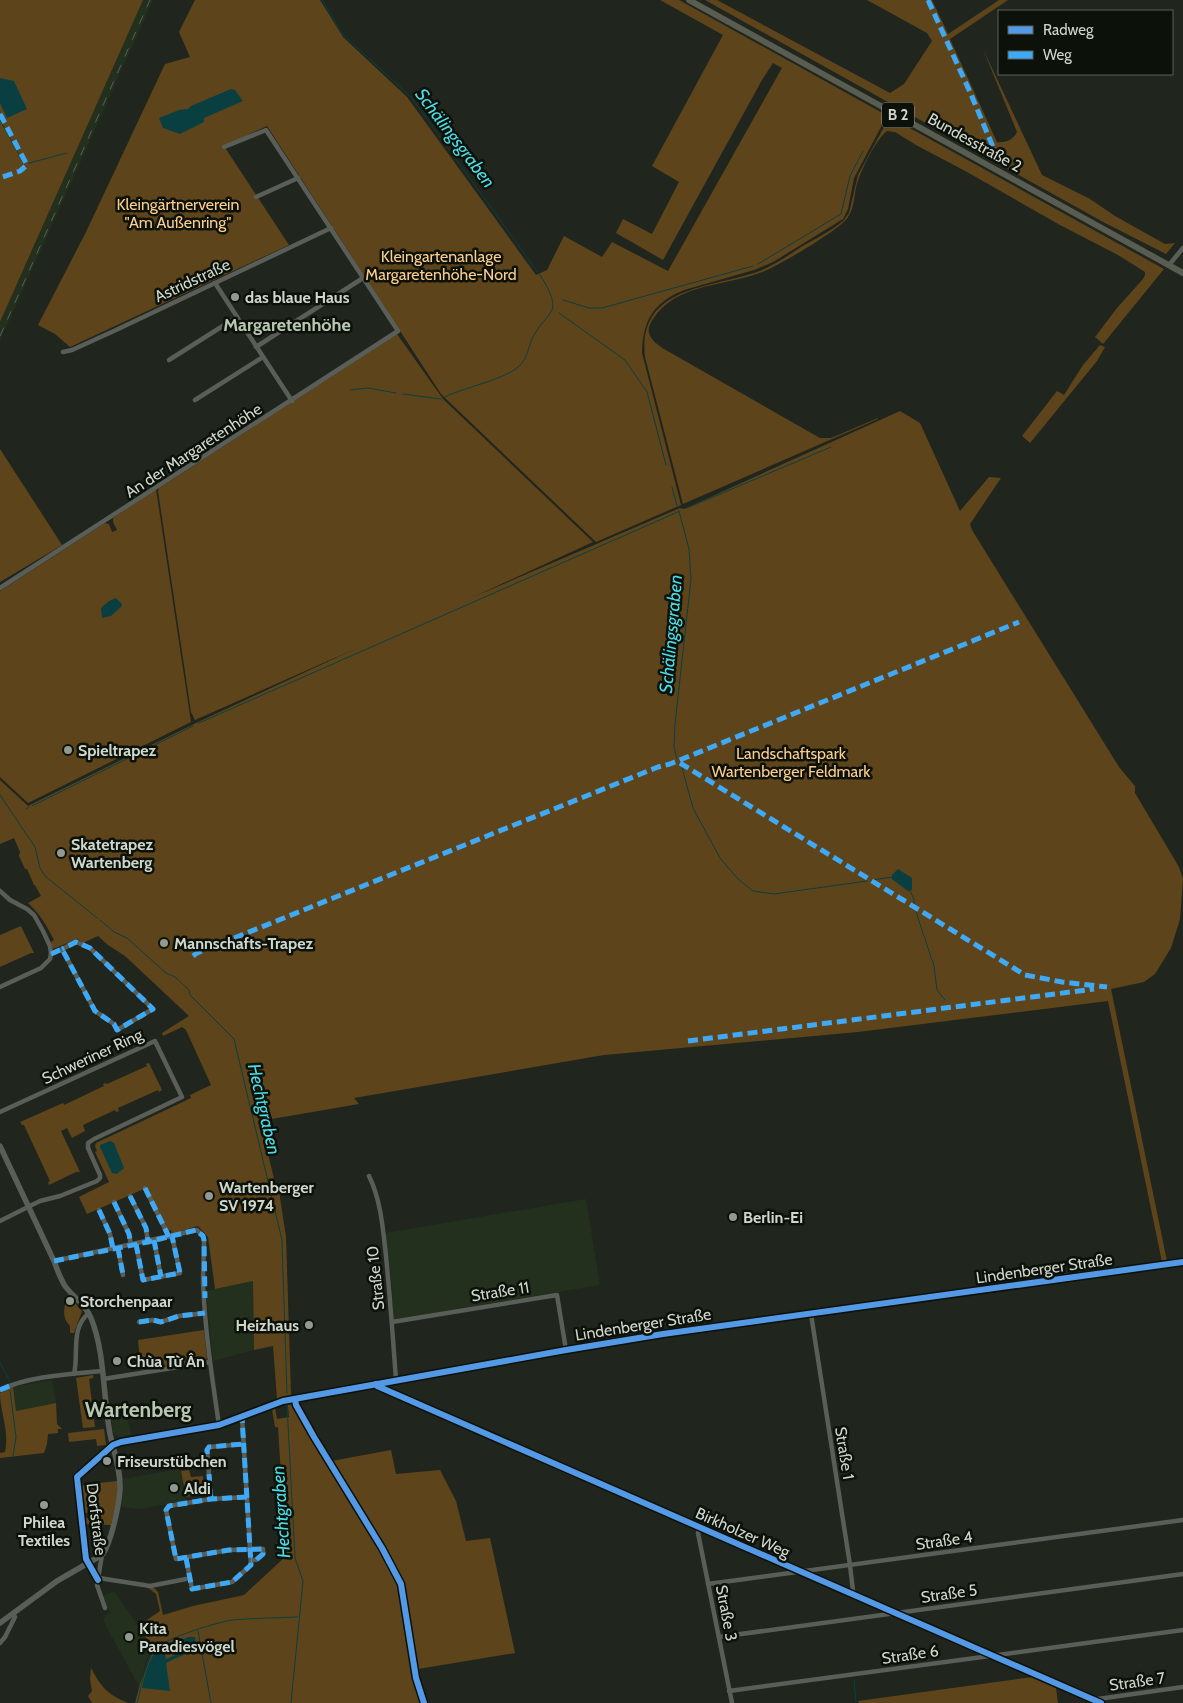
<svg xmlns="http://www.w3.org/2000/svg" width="1183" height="1703" viewBox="0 0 1183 1703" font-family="Cabin,sans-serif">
	<rect width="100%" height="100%" fill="#20261e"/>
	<g fill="#22301d">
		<polygon points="143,0 153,0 0,341 0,322"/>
		<polygon points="586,1199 600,1285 393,1320 392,1287 385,1233"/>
		<polygon points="253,1281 254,1350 213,1361 206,1291"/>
		<polygon points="52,1380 56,1403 16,1411 13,1387"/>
		<polygon points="126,1403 127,1408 133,1407 135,1417 128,1418 131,1435 120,1437 113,1432 110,1406"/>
		<polygon points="180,1469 186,1501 141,1509 122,1507 123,1479"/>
		<polygon points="114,1591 154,1649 146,1660 140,1688 106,1626 103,1618 110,1612 102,1597"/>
	</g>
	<g fill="#5e441b">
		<polygon points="0,0 143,0 0,322"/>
		<path d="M195,0H320L343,37L407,97L536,275L547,270L564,236L602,257L612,242L668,271L782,68L773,63L762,80L663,260L616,233L623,219L652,234L679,182L652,166L723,35L660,0H679L886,115L884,120L887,121L890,117L1164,269L1103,344L1095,337L1117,308L1143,279L1145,275V272L1118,255L1060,225L967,172L916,145L895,132L887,131C875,140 859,174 856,188C854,197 854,208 848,217C841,229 787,260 773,267C735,288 679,279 653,319C643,333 652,341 664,349L820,438H831L878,418V419L683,504L645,357C637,284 714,289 762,270C776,264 789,255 801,247C815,239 831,231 843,221L849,213L858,175L884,127L882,125L854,178L848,209L843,219L773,262L754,270L684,290C653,303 643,320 642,353L681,505L596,542L441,394L267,126L224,146L289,245L70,347L55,334L38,325L86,232L165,64L190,57L179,32Z"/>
		<path d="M705,0H717L890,93L904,84L932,41L927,33L867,0H932L948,34L999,0H1008L950,39L997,142C1006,143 1013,140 1017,132L983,49L1042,175L1090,199L1115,216L1165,244L1175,243L1166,254L1105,223Z"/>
		<path d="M397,334L443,399L593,542L471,598L680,508L684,509L900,411L920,423L960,511L989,477L1001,478L970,524L972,530L1119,767L1135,786V793L1179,867L1183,879L1180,919L1171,948L1155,974L1144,982L1111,989L1167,1261L1162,1262L1108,1001L858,1032L604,1055L354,1098L359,1104L260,1121L277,1191H279L286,1237L291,1395L277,1399L273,1346L254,1350L253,1281L215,1289L208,1237L198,1226L172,1234L171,1230L167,1232L146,1188L87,1214L79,1197L109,1182L95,1152L97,1151L95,1146L96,1143L191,1098L190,1095L211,1085L186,1030L182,1027L163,1036L162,1033L189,1016L125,956L108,945L98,936L83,943L77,939L53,949L51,942L54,940C46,925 41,915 28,903L41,896L35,885H34L27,869H25L19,856L20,852L14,838L0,844V780L28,806L196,723L357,648L195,720L191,712L158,491L159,488Z"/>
		<polygon points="1100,345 1105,347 1097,361 1030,443 1022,436 1057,391 1064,395 1083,365"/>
		<polygon points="0,449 62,545 0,582"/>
		<polygon points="156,489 191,722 28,803 0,777 0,591 105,523 109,524 112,532 117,530 113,522 113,518"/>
		<polygon points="21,926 34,953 31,953 0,967 0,935"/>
		<polygon points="149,1063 162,1090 159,1092 158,1090 118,1108 119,1111 116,1112 115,1110 83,1125 85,1131 72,1138 67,1128 61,1131 80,1172 76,1172 49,1185 48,1182 50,1181 24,1125 22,1125 20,1122 63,1103 64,1105 104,1086 103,1084 106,1083 107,1084 147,1066 146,1064"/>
		<path d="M68,1295L82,1311L74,1333H70V1326C61,1317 64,1306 68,1295Z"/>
		<polygon points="204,1330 207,1358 206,1360 141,1370 138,1340"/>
		<polygon points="93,1375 93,1378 89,1379 95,1427 83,1428 76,1378"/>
		<path d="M13,1387L16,1411L56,1403L57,1424L62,1429H58V1433L48,1434L47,1444L44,1453L0,1458V1453L5,1452C10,1433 0,1412 0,1393Z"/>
		<polygon points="293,1404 326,1462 391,1450 396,1474 440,1470 456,1501 466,1541 490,1538 515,1653 418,1669 423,1696 427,1703 135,1703 140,1684 154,1649 138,1626 160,1611 156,1594 147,1587 153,1587 158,1592 163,1615 193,1606 244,1595 286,1556 278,1427 275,1427 272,1409 275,1408 277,1419 289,1417 288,1405"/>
		<polygon points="104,1429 106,1445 97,1446 96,1439 69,1442 68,1433"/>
		<polygon points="189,1470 191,1477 203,1476 204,1494 186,1497 181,1471"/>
		<path d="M82,1475V1485L117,1481C121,1494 114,1511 111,1525L86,1524L88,1560L83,1519L92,1517L93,1513L99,1511L98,1509L83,1514L79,1480Z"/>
		<path d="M91,1668C102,1688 107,1694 128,1703H92L88,1696L92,1691L90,1679Z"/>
		<polygon points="1033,1677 1056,1688 1058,1703 859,1703 858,1701"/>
	</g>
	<g fill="#0a3f41">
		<polygon points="0,78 14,81 27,109 7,118 0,103"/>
		<polygon points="231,89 235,90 243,101 204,118 204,122 180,134 163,128 159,118 179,110 188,109 191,106"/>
		<polygon points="116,598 121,603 122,606 111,616 102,618 101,608 109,601"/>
		<polygon points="898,869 912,878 912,890 908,891 892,879 892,875"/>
		<polygon points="110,1141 114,1143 124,1168 117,1174 112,1173 100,1147 100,1145"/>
		<path d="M188,1637H195L196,1649L166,1663L170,1691L142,1688C146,1671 149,1655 163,1645L166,1659L175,1655L176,1652L182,1647L178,1642Z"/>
	</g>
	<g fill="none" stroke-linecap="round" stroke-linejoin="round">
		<g stroke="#0a3f41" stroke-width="1">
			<path d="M322,0L343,35L411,97L542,278C546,285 556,301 552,310C548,318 540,324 536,332C529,341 529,354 522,363C510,379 464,387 445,397"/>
			<polyline points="0,120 24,164"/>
			<polyline points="29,163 67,153"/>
			<polyline points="758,264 841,214 850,176 863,151"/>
			<polyline points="563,300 589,308 602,308 753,266"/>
			<polyline points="559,313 625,360 647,392 666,465"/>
			<polyline points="350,390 368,388 396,393"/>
			<polyline points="403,394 441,399"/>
			<polyline points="672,487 677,506"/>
			<polyline points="687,508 831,447"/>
			<polyline points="199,723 680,511"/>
			<polyline points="677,759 674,747 675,724 691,579 689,549 679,511"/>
			<polyline points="682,768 693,808 720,858 738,879 753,891 774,894 867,881"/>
			<polyline points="0,795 35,847 40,868 45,876 97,918"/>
			<polyline points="32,806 193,726"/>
			<polyline points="26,809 29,807"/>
			<polyline points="873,880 892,877"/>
			<polyline points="909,889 914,899 914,905"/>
			<polyline points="916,912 934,966 937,990 945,1000"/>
			<polyline points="100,920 114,932 127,938 166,973 175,977 189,990 190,995 234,1039 282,1240 287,1393"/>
			<polyline points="0,1363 10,1381"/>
			<polyline points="10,1390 16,1437 13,1456"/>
			<polyline points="287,1405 295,1558 303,1581 291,1703"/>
			<polyline points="198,1631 211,1703"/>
			<polyline points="854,1680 856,1703"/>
			<path d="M137,1703C141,1689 146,1658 155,1649C166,1638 217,1622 233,1620C255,1618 276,1618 298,1617"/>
		</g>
		<g stroke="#595e58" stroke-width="4.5">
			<polyline points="256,197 298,178"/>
			<polyline points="1169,265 1183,248"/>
			<polyline points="215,283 292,401"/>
			<polyline points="256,347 363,278"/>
			<polyline points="63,352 72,350 116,330 331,228"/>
			<polyline points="169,360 237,317"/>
			<polyline points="195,400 263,357"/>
			<polyline points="0,588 398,331 266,130 224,147"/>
			<polyline points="0,891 10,900 27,909 34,915 43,931 50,946 51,954 50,959 41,968 0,987"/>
			<polyline points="51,954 62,949 95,1011 114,1024 117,1030 153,1009 90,948 76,942 62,949"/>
			<polyline points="0,1112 155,1041 182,1097 94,1139 88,1143 88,1148 100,1175 100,1178 97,1181 60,1196 40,1201 0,1221"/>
			<path d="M369,1176C381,1200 383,1230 386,1256C390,1297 393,1338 396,1380"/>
			<polyline points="145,1188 169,1237"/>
			<polyline points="130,1196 146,1228 148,1242"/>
			<polyline points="114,1202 129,1234 131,1245"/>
			<polyline points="99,1210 110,1234 113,1249"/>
			<polyline points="154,1240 161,1277"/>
			<polyline points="136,1244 143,1280 180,1273 172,1236"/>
			<polyline points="118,1248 123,1275"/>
			<path d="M54,1261L197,1230L203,1236L204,1240C204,1254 203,1268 203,1283C205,1330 212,1378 219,1425"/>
			<polyline points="811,1314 850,1565 853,1591 852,1595"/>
			<polyline points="139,1322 153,1320 161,1322 179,1316 205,1313"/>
			<polyline points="392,1322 557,1295 566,1350"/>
			<path d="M74,1374C79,1354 70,1328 89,1313"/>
			<polyline points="103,1379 210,1362"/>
			<polyline points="376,1384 377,1386 1101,1703"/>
			<path d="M0,1390C28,1376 71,1374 102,1371"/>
			<polyline points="247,1497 211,1499 169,1506 166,1510 176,1559 229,1550 263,1549 263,1554 256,1560 251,1560"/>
			<polyline points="211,1499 207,1450 209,1447 244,1444"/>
			<polyline points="699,1528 698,1533 732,1703"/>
			<polyline points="102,1555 97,1585 105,1608"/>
			<polyline points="186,1558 192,1589 232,1582 251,1565 242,1417"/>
			<polyline points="99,1578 150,1586 186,1579"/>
			<polyline points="98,1580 86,1559 77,1477 113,1445 121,1442 219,1425 283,1401 566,1350 663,1334 1183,1262"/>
			<polyline points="708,1584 1183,1520"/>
			<polyline points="719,1637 1183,1574"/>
			<polyline points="0,1643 5,1637 15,1617 13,1614"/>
			<polyline points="729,1691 1183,1630"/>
			<polyline points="1096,1701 1098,1699 1183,1687"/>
		</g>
		<path stroke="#595e58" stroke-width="5.5" d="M0,1146L54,1261C57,1269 60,1278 65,1286C73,1297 86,1305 91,1318C105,1352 103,1397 110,1434C114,1452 121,1471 120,1490C119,1505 111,1544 102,1555L57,1581L0,1623"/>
		<polyline stroke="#595d51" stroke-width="6" points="689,0 1183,273"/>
		<polyline stroke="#5a5e59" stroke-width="1" stroke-dasharray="9 9" stroke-linecap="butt" points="0,336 150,0"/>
		<g stroke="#3fa9f5" stroke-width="5" stroke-dasharray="10 5" stroke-linecap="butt">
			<polyline points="928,0 970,92 998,159"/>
			<polyline points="0,114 27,165 20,171 0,178"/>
			<polyline points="680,763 1025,975 1062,982 1107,987"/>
			<polyline points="51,954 62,949 95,1011 114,1024 117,1030 153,1009 90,948 76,942 62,949"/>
			<polyline points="193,956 197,953 658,767 670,764 1019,622"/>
			<polyline points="688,1041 1094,989"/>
			<polyline points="145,1188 169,1237"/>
			<polyline points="130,1196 146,1228 148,1242"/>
			<polyline points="114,1202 129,1234 131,1245"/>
			<polyline points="99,1210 110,1234 113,1249"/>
			<polyline points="154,1240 161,1277"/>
			<polyline points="136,1244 143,1280 180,1273 172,1236"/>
			<polyline points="118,1248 123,1275"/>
			<polyline points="54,1261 148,1242 196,1230 203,1236 204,1240 205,1298"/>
			<polyline points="139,1322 153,1320 161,1322 179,1316 205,1313"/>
			<polyline points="0,1390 12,1385"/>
			<polyline points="247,1497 211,1499 169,1506 166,1510 176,1559 229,1550 263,1549 263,1554 256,1560 251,1560"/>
			<polyline points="211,1499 207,1450 209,1447 244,1444"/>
			<polyline points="186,1558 192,1589 232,1582 251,1565 242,1417"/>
		</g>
		<g stroke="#0c110a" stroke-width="9">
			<g id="cycleway">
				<polyline points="376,1384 377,1386 1101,1703"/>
				<polyline points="295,1399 296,1405 314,1437 382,1548 401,1584 416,1678 424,1703"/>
				<polyline points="98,1580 86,1559 77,1477 113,1445 121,1442 219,1425 283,1401 566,1350 663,1334 1183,1262"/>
			</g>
		</g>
		<use href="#cycleway" stroke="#5399e6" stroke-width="6"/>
	</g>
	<g fill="#929990" stroke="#0c110a" stroke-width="2">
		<circle cx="235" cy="297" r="5"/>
		<circle cx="68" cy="750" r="5"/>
		<circle cx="61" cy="853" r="5"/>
		<circle cx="164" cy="943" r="5"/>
		<circle cx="209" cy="1196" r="5"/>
		<circle cx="733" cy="1217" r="5"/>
		<circle cx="70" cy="1301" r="5"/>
		<circle cx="309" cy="1325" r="5"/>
		<circle cx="117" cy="1361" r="5"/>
		<circle cx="107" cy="1461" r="5"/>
		<circle cx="174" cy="1488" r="5"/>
		<circle cx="44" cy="1505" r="5"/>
		<circle cx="129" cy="1637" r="5"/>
	</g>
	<g text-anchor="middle" stroke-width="5" stroke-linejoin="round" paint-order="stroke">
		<rect fill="#0c110a" stroke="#949c92" stroke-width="1" x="882" y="102.5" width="32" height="25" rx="4"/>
		<g font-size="15" font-weight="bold" fill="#cfd7cd">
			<text x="898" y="120">B 2</text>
		</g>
		<g font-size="16" fill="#cfd7cd" stroke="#0c110a">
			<text transform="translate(975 142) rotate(29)" y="6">Bundesstraße 2</text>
			<text transform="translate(192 280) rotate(-25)" y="6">Astridstraße</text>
			<text transform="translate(193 450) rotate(-33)" y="6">An der Margaretenhöhe</text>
			<text transform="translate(92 1056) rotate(-25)" y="6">Schweriner Ring</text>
			<text transform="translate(1044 1268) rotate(-8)" y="6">Lindenberger Straße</text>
			<text transform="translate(375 1278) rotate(-96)" y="6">Straße 10</text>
			<text transform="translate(500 1291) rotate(-9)" y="6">Straße 11</text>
			<text transform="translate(643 1324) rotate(-9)" y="6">Lindenberger Straße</text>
			<text transform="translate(845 1453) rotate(81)" y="6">Straße 1</text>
			<text transform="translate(97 1519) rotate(83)" y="6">Dorfstraße</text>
			<text transform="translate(743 1532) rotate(24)" y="6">Birkholzer Weg</text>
			<text transform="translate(944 1540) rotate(-8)" y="6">Straße 4</text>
			<text transform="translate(949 1593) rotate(-8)" y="6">Straße 5</text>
			<text transform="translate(727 1613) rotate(79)" y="6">Straße 3</text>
			<text transform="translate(910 1654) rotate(-8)" y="6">Straße 6</text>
			<text transform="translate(1137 1681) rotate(-8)" y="6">Straße 7</text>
		</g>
		<g font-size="16" fill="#fdcd8d" stroke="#0c110a">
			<text x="178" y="210">Kleingärtnerverein<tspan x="178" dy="18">"Am Außenring"</tspan></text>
			<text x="441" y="262">Kleingartenanlage<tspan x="441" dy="18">Margaretenhöhe-Nord</tspan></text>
			<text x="791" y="759">Landschaftspark<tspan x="791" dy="18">Wartenberger Feldmark</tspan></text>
		</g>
		<g font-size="16" font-weight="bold" fill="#cfd7cd" stroke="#0c110a" text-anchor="start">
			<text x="245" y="303">das blaue Haus</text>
			<text x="78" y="756">Spieltrapez</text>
			<text x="71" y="850">Skatetrapez<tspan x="71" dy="18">Wartenberg</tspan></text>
			<text x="174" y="949">Mannschafts-Trapez</text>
			<text x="219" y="1193">Wartenberger<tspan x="219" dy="18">SV 1974</tspan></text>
			<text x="743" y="1223">Berlin-Ei</text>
			<text x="80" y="1307">Storchenpaar</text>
			<text x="299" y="1331" text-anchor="end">Heizhaus</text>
			<text x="127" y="1367">Chùa Từ Ân</text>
			<text x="117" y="1467">Friseurstübchen</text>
			<text x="184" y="1494">Aldi</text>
			<text x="44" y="1528" text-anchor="middle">Philea<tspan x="44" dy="18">Textiles</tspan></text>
			<text x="139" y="1634">Kita<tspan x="139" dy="18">Paradiesvögel</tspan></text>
		</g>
		<g font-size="18" font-style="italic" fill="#4bdde7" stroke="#0c110a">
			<text transform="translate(455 138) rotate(53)" y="6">Schälingsgraben</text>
			<text transform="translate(671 634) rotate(-85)" y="6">Schälingsgraben</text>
			<text transform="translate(264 1109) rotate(77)" y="6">Hechtgraben</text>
			<text transform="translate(281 1512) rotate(-94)" y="6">Hechtgraben</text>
		</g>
		<g font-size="18" font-weight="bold" fill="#b8c7b2" stroke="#0c110a">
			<text x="287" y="331">Margaretenhöhe</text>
		</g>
		<g font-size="21" font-weight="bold" fill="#b8c7b2" stroke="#0c110a">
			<text x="138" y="1417">Wartenberg</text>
		</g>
	</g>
	<rect x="998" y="10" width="175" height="65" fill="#0c110a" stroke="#5a6058"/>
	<rect x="1008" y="26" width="25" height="8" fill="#5399e6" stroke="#5a6058"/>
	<text x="1043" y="35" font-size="15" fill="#cfd7cd">Radweg</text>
	<rect x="1008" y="51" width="25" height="8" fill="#3fa9f5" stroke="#5a6058"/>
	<text x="1043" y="60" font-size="15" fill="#cfd7cd">Weg</text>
</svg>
